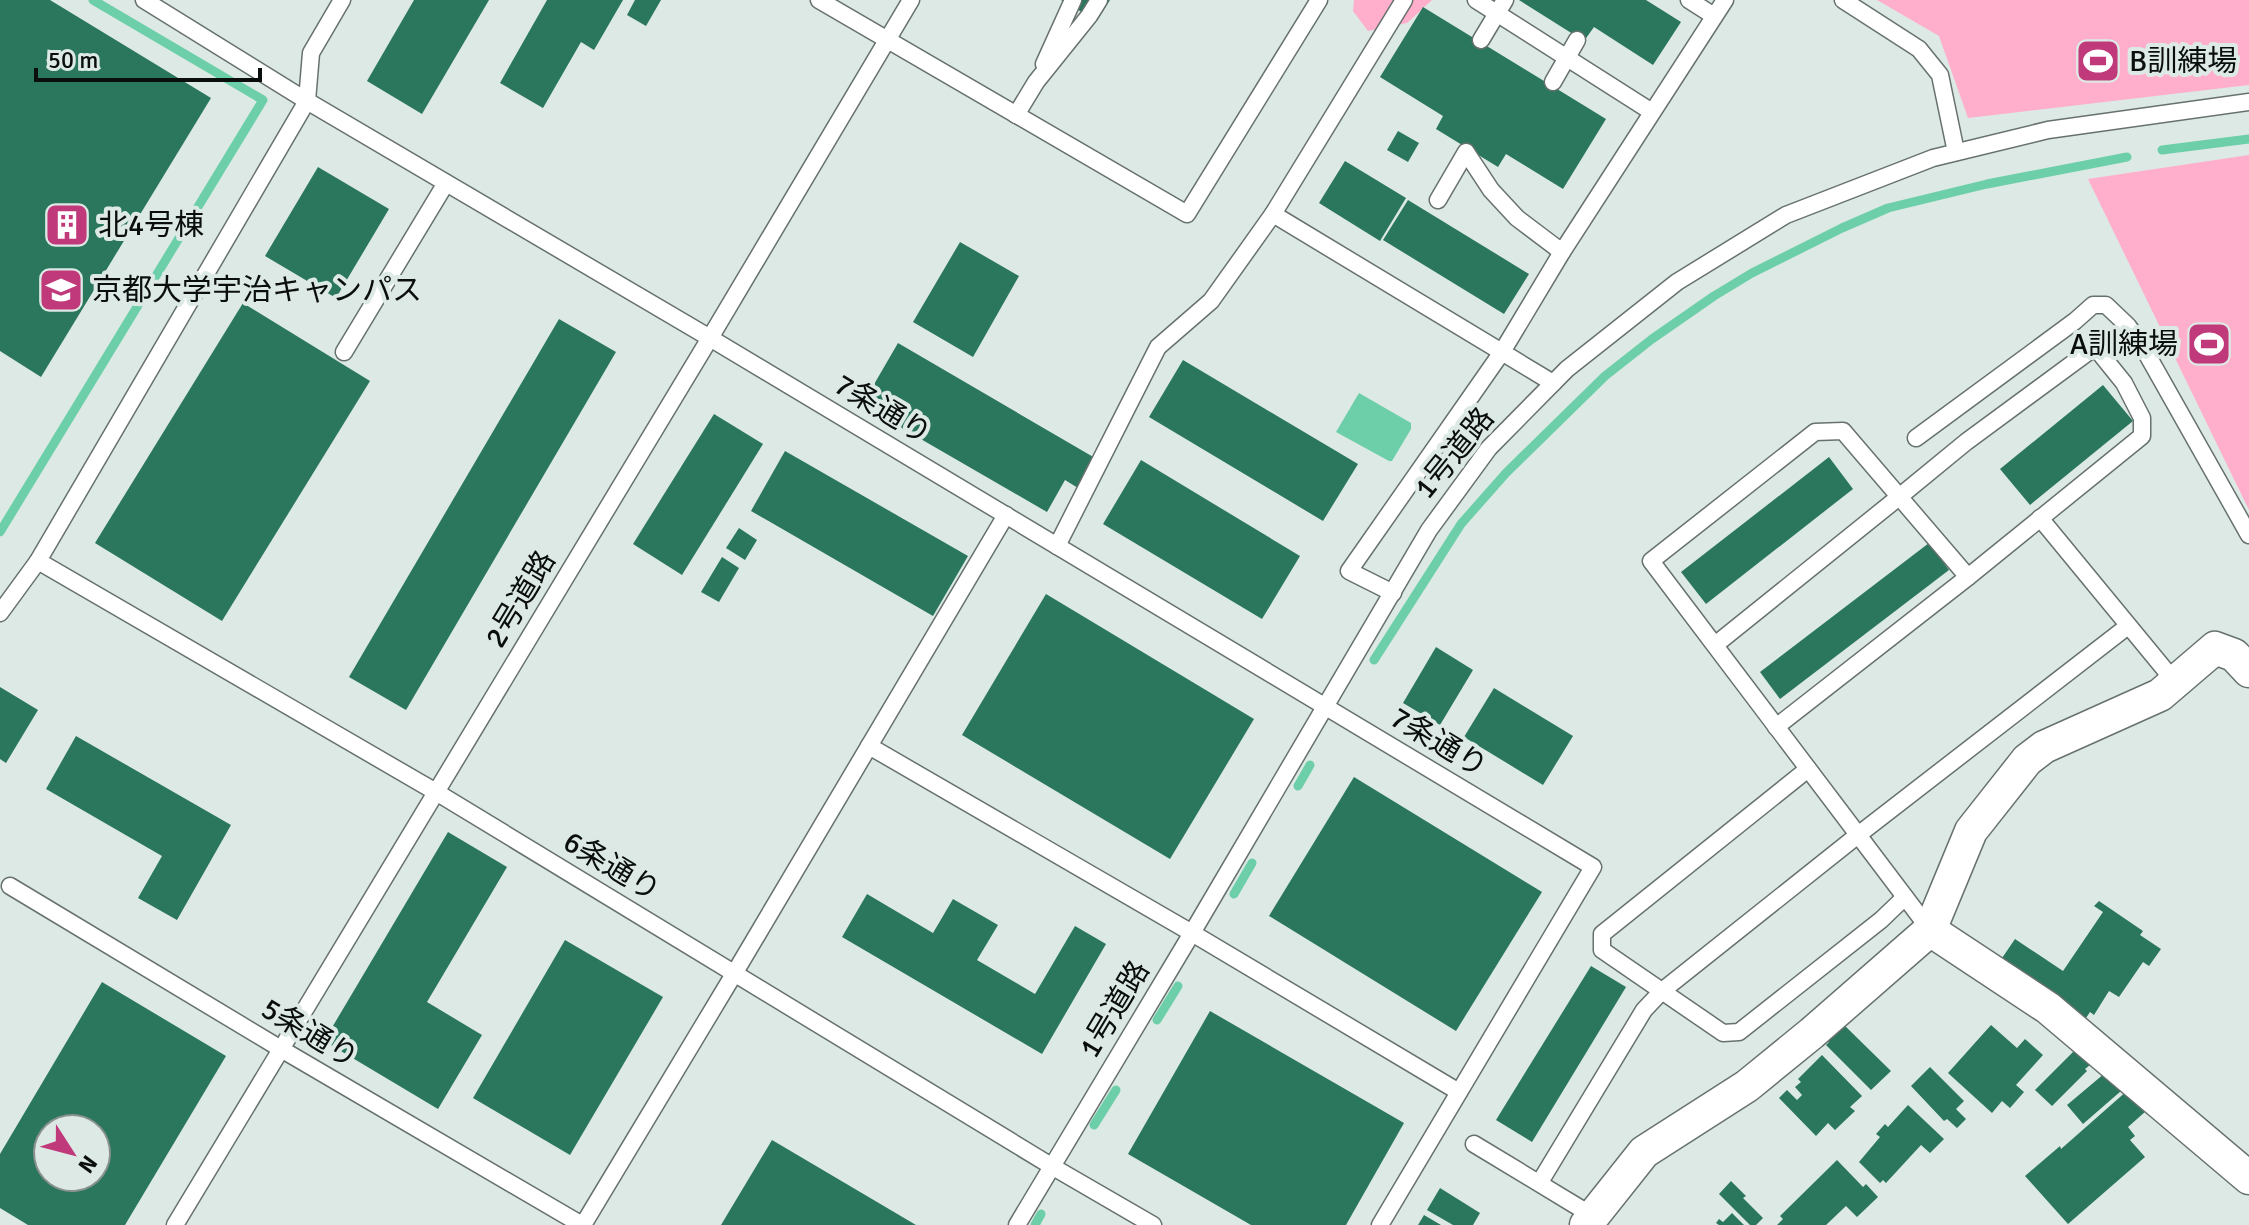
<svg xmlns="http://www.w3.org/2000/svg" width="2249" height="1225" viewBox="0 0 2249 1225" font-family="Signika,'Noto Sans JP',sans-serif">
	<rect width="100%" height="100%" fill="#dde9e4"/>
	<g fill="#ffaecc">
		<polygon points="1354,0 1432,0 1407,23 1368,31 1353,11"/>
		<polygon points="1877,0 2249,0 2249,85 1968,118 1939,36"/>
		<polygon points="2249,155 2249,510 2088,179"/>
	</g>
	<polygon fill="#6dcfaa" points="1359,393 1411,423 1411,429 1392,461 1389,461 1336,432"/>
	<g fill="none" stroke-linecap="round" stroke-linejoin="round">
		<g stroke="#6dcfaa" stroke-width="9">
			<polyline points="2162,150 2249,139"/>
			<polyline points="0,532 263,100 93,0"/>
			<polyline points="1374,660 1461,524 1506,473 1605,376 1652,339 1714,296 1752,273 1842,228 1888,208 1987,184 2127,157"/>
			<polyline points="1298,786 1310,765"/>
			<polyline points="1234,894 1252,863"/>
			<polyline points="1157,1020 1178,986"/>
			<polyline points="1094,1125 1116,1090"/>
			<polyline points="1035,1225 1041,1214"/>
		</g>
	</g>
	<g fill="#2b775d" fill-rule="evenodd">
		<polygon points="0,0 50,0 211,98 41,377 0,351"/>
		<polygon points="414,0 489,0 422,114 367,81"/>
		<polygon points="547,0 623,0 594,50 581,42 543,108 500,83"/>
		<polygon points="635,0 661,0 646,26 627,15"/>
		<polygon points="1061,0 1110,0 1097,21"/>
		<polygon points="1519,0 1646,0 1681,22 1653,65 1594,27 1584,41"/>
		<polygon points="1423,7 1606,119 1563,189 1506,154 1498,167 1436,129 1443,116 1380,77"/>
		<polygon points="1398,131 1419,143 1408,162 1387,150"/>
		<polygon points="1345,161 1406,198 1380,241 1319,203"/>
		<polygon points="318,167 389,209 336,298 265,256"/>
		<polygon points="1408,200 1529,274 1504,314 1383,240"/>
		<polygon points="960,242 1019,276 973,357 913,322"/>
		<polygon points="243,303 370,381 222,621 95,543"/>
		<polygon points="559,319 616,352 406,710 349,677"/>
		<polygon points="898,343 1095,458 1078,488 1065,480 1047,512 862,405"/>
		<polygon points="1183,360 1358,464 1323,521 1149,417"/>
		<polygon points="2103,385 2133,421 2030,505 2000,469"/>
		<polygon points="714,414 763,444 682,575 633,544"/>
		<polygon points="785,451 968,556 933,616 751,511"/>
		<polygon points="1829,457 1853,489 1706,604 1681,572"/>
		<polygon points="1141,460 1300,556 1262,619 1103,524"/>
		<polygon points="739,528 757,540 745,560 726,548"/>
		<polygon points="1929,543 1949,570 1780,699 1760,672"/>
		<polygon points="722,557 739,568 719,602 701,592"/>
		<polygon points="1046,594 1254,719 1170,859 962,735"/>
		<polygon points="1436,647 1473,670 1440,725 1403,703"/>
		<polygon points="0,687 38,710 6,763 0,759"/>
		<polygon points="1494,688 1573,736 1543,785 1464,737"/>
		<polygon points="76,736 231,825 177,920 138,898 162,856 46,789"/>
		<polygon points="1354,777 1542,892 1456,1031 1269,916"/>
		<polygon points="448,832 507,867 427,1002 482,1035 438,1109 324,1041"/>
		<polygon points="867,894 933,933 953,899 998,925 977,960 1035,994 1075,926 1106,944 1042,1054 842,937"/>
		<polygon points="2099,901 2143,931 2140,935 2161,949 2149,966 2143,962 2119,997 2109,991 2094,1015 2090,1012 2086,1018 2000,961 2015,939 2063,971 2103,912 2094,906"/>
		<polygon points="565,940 663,997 570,1155 473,1098"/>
		<polygon points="1591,966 1626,987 1532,1142 1496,1120"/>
		<path d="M102,982L226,1056L125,1225H28L0,1208V1154ZM48,1129H96V1177H48Z"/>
		<polygon points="1210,1011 1404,1123 1346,1225 1251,1225 1128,1154"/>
		<polygon points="1842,1023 1891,1071 1871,1090 1826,1045 1829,1042 1826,1039"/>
		<polygon points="1991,1025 2017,1048 2025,1039 2043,1055 2016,1085 2024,1092 2010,1108 2002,1101 1992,1113 1948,1073"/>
		<polygon points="2075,1050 2090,1065 2085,1069 2087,1071 2052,1106 2035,1090"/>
		<polygon points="1822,1055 1862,1096 1850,1107 1855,1111 1835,1130 1828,1123 1816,1136 1779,1098 1787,1090 1797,1100 1802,1095 1795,1087 1801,1082 1798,1079"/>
		<polygon points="1930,1067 1964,1101 1956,1109 1966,1119 1957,1128 1947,1119 1944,1121 1911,1086"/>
		<polygon points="2105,1073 2121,1091 2083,1124 2067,1105"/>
		<polygon points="2128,1090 2146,1111 2128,1127 2135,1136 2130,1140 2145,1157 2068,1224 2025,1176 2060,1146 2061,1149"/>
		<polygon points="1908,1105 1944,1139 1930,1153 1921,1145 1886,1183 1883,1180 1880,1183 1859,1162 1880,1137 1876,1134 1885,1124 1888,1127"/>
		<polygon points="772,1140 916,1225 721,1225"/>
		<polygon points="1837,1160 1863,1187 1866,1184 1878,1197 1857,1217 1846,1206 1826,1225 1777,1225 1783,1219 1780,1216"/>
		<polygon points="1731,1181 1746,1196 1743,1198 1763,1218 1756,1225 1750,1225 1719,1194"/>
		<polygon points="1440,1188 1480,1213 1473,1225 1453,1225 1427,1210"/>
		<polygon points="1732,1213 1744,1225 1719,1225 1716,1223 1719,1219 1723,1222"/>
		<polygon points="1424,1215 1441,1225 1418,1225"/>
	</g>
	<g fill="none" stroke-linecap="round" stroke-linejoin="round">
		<g stroke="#67716d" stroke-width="19">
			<g id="service">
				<polyline points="144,0 307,101 710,338 1593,867 1380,1225"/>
				<polyline points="819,0 1187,214 1319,0"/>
				<polyline points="1476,0 1652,112"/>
				<polyline points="1689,0 1714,16"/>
				<polyline points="1843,0 1919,49 1940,75 1956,152"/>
				<polyline points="1481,40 1505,0"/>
				<polyline points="1044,64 1073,0"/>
				<polyline points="1553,82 1577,40"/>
				<polyline points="1016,115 1036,82 1089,16 1099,0"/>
				<polyline points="1438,200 1466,152 1491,190 1517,218 1562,252"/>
				<polyline points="1273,214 1553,383"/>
				<polyline points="344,352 446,183"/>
				<polyline points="1916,438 2075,321 2093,305 2106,305 2128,326 2144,349 2249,535"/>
				<polyline points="2040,518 2175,682"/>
				<polyline points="1057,546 1158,347 1211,301 1273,214 1404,0"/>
				<polyline points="38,561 436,792 1053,1167 1153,1225"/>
				<polyline points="1393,593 1349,571 1502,352 1562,252 1725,0"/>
				<polyline points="0,613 38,561 307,101 311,53 342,0"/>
				<polyline points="1715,645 1899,497 1966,442 2095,347 2124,383 2142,418 2142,436 1968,577 1776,727"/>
				<polyline points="869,746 1192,933 1459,1092"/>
				<polyline points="1808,769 1602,934 1602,950 1723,1033 1739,1032 1881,920 1905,897"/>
				<polyline points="10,886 281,1049 582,1225"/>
				<polyline points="1930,930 1651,561 1815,432 1843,431 1968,577"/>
				<polyline points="1474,1144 1593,1216"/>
				<polyline points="1540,1182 1644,1010 1662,991 1858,835 2128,626"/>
				<polyline points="175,1225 710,338 911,0"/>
				<polyline points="583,1225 734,974 1006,515"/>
				<polyline points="1017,1225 1192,933 1429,530 1489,448 1567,369 1677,282 1786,215 1933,158 2048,130 2249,102"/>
			</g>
		</g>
		<g stroke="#67716d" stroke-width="35">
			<g id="minor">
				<polyline points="1930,930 2048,1008 2249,1178"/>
				<polyline points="1586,1225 1644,1152 1747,1086 1812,1033 1930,930 1971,831 2027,760 2044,747 2160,695 2215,648 2234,655 2249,671"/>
			</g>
		</g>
		<use href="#service" stroke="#fff" stroke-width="16"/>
		<use href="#minor" stroke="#fff" stroke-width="32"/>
	</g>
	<defs>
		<g id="stadium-square" transform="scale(2.3)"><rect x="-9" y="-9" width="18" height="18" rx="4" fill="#c0397a" stroke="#dde9e4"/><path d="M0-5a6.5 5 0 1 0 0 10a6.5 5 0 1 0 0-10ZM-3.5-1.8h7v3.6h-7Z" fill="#fff"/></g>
		<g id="building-square" transform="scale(2.3)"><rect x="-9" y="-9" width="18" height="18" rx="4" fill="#c0397a" stroke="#dde9e4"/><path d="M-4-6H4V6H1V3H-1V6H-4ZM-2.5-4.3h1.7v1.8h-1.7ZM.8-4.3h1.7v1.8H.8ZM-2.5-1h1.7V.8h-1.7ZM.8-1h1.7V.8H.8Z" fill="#fff"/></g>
		<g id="university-square" transform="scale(2.3)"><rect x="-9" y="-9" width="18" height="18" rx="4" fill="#c0397a" stroke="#dde9e4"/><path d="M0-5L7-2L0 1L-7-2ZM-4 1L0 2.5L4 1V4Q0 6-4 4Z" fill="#fff"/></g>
	</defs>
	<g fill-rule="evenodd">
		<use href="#stadium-square" x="2098" y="61"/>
		<use href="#building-square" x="67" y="225"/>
		<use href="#university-square" x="61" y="290"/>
		<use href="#stadium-square" x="2209" y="344"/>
	</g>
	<g text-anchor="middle" stroke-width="8" stroke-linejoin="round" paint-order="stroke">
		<g font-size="30" fill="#0a0e0c" stroke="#dde9e4" text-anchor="start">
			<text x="2129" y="71">B訓練場</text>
			<text x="98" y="235">北4号棟</text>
			<text x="92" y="300">京都大学宇治キャンパス</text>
			<text x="2178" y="354" text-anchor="end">A訓練場</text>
		</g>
		<g font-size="30" fill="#0a0e0c" stroke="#dde9e4">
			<text transform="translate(883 409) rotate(31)" y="10">7条通り</text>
			<text transform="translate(1454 453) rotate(-51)" y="10">1号道路</text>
			<text transform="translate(520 599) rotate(-59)" y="10">2号道路</text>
			<text transform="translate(1439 742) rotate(31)" y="10">7条通り</text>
			<text transform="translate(612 866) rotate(31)" y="10">6条通り</text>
			<text transform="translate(1114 1009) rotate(-59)" y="10">1号道路</text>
			<text transform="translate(310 1033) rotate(31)" y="10">5条通り</text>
		</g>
	</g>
	<g transform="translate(72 1153) rotate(126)"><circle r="38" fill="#dde9e4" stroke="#89918e" stroke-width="2"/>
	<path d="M0-6L14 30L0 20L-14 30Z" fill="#c0397a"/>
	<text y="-12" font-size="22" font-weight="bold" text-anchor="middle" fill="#0a0e0c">N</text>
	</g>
	<path d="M36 68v12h224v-12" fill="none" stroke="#0a0e0c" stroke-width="4"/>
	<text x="48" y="68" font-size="24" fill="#0a0e0c" stroke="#dde9e4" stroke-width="6" paint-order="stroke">50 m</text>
</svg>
